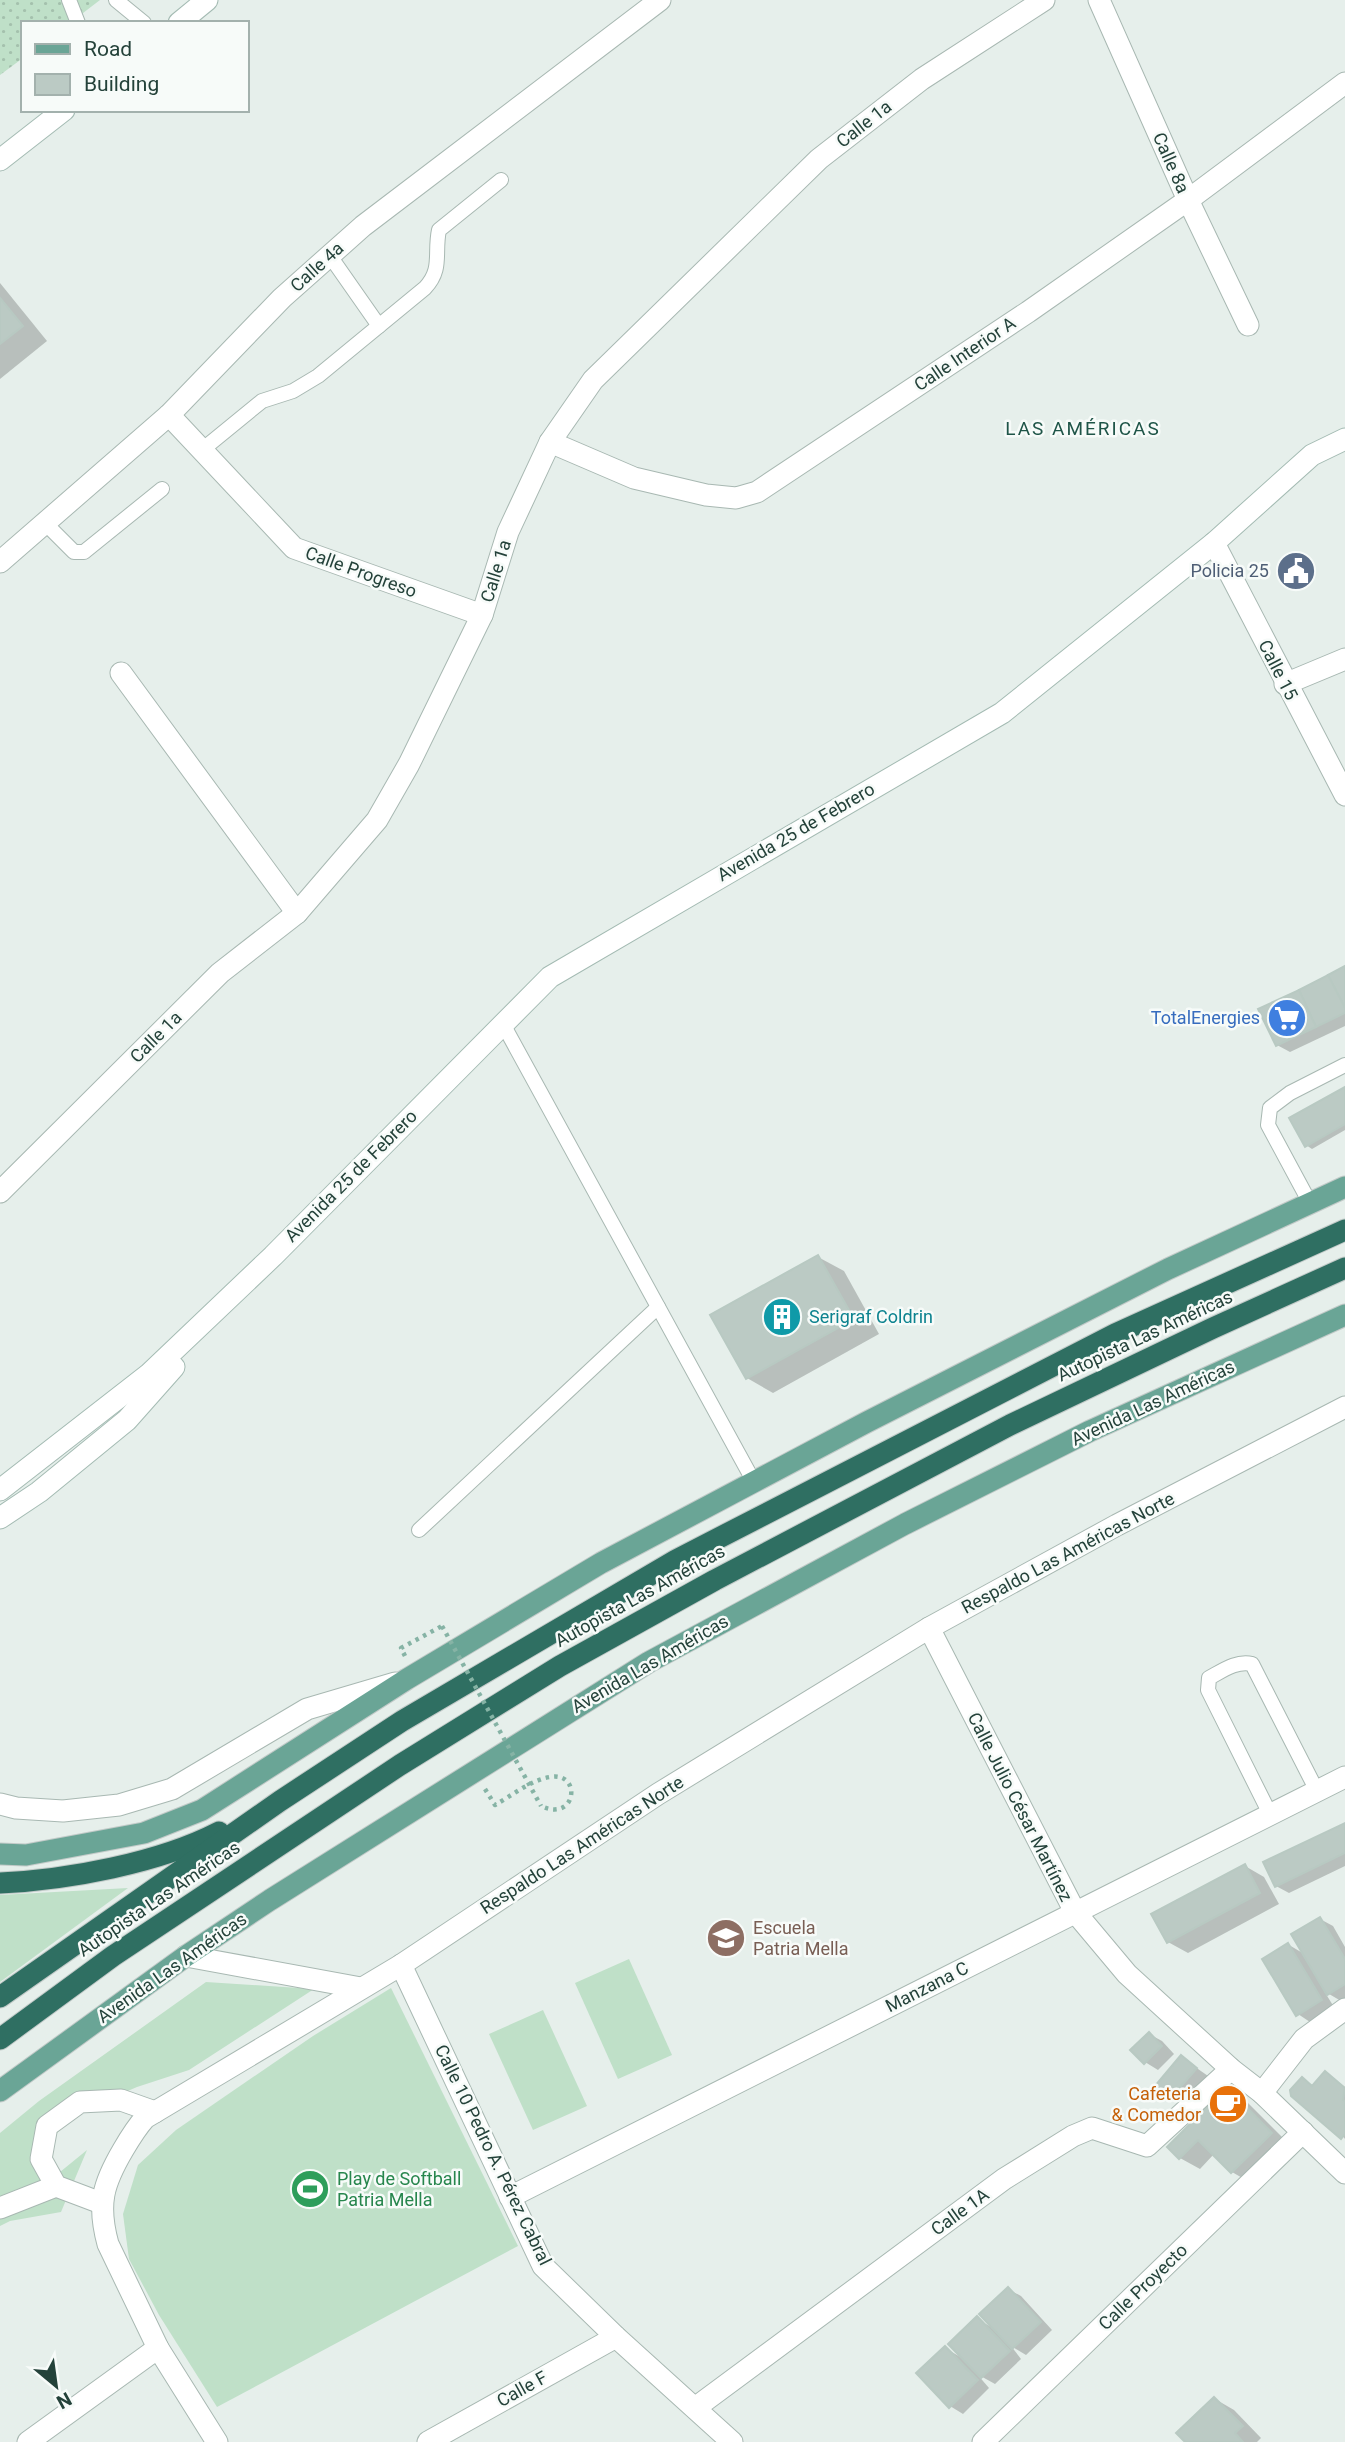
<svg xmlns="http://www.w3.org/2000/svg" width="1345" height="2442" viewBox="0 0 1345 2442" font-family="Roboto,sans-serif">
	<defs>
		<pattern id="park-dots" width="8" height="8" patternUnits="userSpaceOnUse" patternTransform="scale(1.75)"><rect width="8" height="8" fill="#bfe0c8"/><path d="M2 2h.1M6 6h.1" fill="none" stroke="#a4c1ad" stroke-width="1.8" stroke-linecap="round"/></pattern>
	</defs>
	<rect width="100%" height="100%" fill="#e6efeb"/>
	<g fill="#bfe0c8">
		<polygon points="128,1888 0,1982 0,1895"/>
		<polygon points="629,1959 672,2055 618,2079 575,1983"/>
		<polygon points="206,1982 314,1989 189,2070 137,2087 67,2117 47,2150 49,2181 87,2150 61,2212 10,2221 0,2226 0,2133 39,2101"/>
		<polygon points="391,1988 518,2246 217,2407 159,2315 129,2259 123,2214 138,2165 176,2130 313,2036"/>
		<polygon points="543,2010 587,2106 533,2130 489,2034"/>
	</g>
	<polygon fill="url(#park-dots)" points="0,0 100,0 70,23 23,23 23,58 0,75"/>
	<g fill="#0003">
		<polygon points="0,283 47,341 0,379"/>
		<polygon points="1345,968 1345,1026 1290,1052 1277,1045"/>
		<polygon points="1345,1089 1345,1130 1312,1149 1306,1145"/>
		<polygon points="818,1257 844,1271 879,1334 773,1393 747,1378"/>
		<polygon points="1345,1825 1345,1866 1289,1893 1276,1886"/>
		<polygon points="1245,1866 1264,1877 1279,1904 1188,1953 1168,1942"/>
		<polygon points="1320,1919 1333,1926 1345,1947 1345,1999 1341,2001 1324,1991 1334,2007 1310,2022 1298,2014 1289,1945 1306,1955"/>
		<polygon points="1149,2034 1162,2041 1174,2054 1158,2070 1145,2062"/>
		<polygon points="1181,2057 1208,2076 1184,2104 1171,2097"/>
		<polygon points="1326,2074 1345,2087 1345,2139 1302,2079 1314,2086"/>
		<polygon points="1227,2090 1246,2101 1290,2145 1251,2183 1232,2172 1214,2154 1200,2169 1180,2158 1170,2147"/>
		<polygon points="1008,2289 1021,2296 1052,2330 1026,2355 1011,2346 1021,2359 995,2384 977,2374 989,2388 963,2414 950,2406 945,2348 962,2358 977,2319 993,2328"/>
		<polygon points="1215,2399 1234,2410 1261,2438 1257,2442 1187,2442"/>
	</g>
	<g fill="#bbcac4" stroke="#b8c9c2" stroke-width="2">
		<polygon points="0,298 23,326 0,344"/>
		<polygon points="1345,966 1345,1008 1328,975"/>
		<polygon points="1328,975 1345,1008 1345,1013 1316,1027 1299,990"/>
		<polygon points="1299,990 1316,1027 1276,1046 1258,1009"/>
		<polygon points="1345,1087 1345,1124 1305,1147 1289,1118"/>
		<polygon points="818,1255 854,1319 746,1379 710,1315"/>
		<polygon points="1345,1823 1345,1853 1275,1887 1263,1862"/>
		<polygon points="1245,1864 1260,1893 1167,1943 1151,1914"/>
		<polygon points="1320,1917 1345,1959 1345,1984 1327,1995 1291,1934"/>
		<polygon points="1288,1943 1322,2000 1296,2016 1262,1959"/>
		<polygon points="1149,2032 1162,2046 1144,2064 1130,2050"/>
		<polygon points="1181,2055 1197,2068 1170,2099 1155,2086"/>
		<polygon points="1325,2071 1345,2088 1343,2100 1345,2101 1345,2134 1341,2139 1291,2096 1290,2090 1302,2077 1312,2086"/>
		<polygon points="1227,2087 1272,2133 1231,2173 1198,2140 1179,2159 1167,2147"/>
		<polygon points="1008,2287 1041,2322 1012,2349 979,2314"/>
		<polygon points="977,2316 1010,2351 981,2378 948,2344"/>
		<polygon points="945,2346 978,2380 949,2408 916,2373"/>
		<polygon points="1214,2397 1243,2426 1235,2433 1243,2442 1185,2442 1176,2433"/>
	</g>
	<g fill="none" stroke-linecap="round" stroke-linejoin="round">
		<g stroke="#a8b8b2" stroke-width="16">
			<g id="lane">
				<polyline points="69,0 78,23"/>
				<polyline points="116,0 144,23"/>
				<polyline points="330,256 379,326"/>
				<path d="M202,450L262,401L293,391L318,376L425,288C443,269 434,253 439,230L501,180"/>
				<polyline points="45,523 74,552 84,552 162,489"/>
				<polyline points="503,1024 754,1482"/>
				<polyline points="1310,1203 1268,1125 1270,1108 1290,1093 1345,1065"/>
				<polyline points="419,1530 658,1307"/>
				<path d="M1270,1814L1208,1690L1209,1678C1222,1671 1237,1660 1252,1664L1317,1791"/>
			</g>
		</g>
		<g stroke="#a8b8b2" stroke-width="23">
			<g id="street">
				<polyline points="1099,0 1188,200 1248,325"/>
				<polyline points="169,415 294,548 482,615"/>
				<polyline points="550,442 634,478 706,495 736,498 757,492 1028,312 1188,200 1345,83"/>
				<polyline points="1214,543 1345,795"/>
				<polyline points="0,562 169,415 282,298 363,226 660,0"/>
				<polyline points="121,673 297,913"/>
				<polyline points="1285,684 1345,659"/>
				<polyline points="0,1192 220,973 297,913 377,820 409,764 482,615 508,532 550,442 593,380 819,159 922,79 1044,0"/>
				<polyline points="929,1628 1075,1912 1127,1974 1231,2069 1262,2093 1345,2173"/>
				<polyline points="0,1804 16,1808 63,1811 119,1805 172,1789 307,1709 395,1683"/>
				<polyline points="186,1956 361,1988"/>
				<polyline points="401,1965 543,2266 616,2337 732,2442"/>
				<polyline points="1262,2093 1304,2039 1345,2009"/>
				<polyline points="510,2197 1345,1777"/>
				<polyline points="101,2203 56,2186 41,2159 47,2126 80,2102 121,2100 155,2112"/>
				<polyline points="0,2208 56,2186"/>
				<polyline points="695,2408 1004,2179 1073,2136 1092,2128 1147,2146 1231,2069"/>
				<polyline points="28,2442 158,2348"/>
				<path d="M217,2442L158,2348L108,2244C97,2204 103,2184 123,2150C130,2138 136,2128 145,2118L401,1965L658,1794L929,1628L1117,1525L1345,1407"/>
				<polyline points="428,2442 616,2337"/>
				<polyline points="983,2442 1303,2132"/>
			</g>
		</g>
		<g stroke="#a4bbb3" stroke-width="23">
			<g id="secondary">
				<polyline points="179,23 207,0"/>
				<polyline points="0,160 64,110"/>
				<polyline points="0,1490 149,1374 273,1256 550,977 1002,713 1214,543 1312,455 1345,439"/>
				<polyline points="0,1518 39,1492 127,1420 174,1367"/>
			</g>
		</g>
		<g stroke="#c2cac8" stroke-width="23">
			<g id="primary">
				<polyline points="0,1854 26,1855 144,1833 202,1810 407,1679 601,1563 867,1422 1168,1269 1345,1187"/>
				<polyline points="0,2091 186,1956 270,1900 649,1662 905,1524 1090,1431 1345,1315"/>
			</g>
		</g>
		<g stroke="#c2cac8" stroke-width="23">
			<g id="highway">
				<path d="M0,1883C67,1880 159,1863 219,1832"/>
				<polyline points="0,1997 280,1801 402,1721 676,1560 1115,1334 1345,1230"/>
				<polyline points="0,2039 113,1956 400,1765 560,1666 715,1580 1010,1425 1213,1328 1345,1268"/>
			</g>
		</g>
		<g stroke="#86b3a5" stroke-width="4.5" stroke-dasharray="3.5 5" stroke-linecap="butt">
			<polyline points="405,1656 401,1648 442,1626"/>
			<path d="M485,1789L495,1805C511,1796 531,1780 550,1777C582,1771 577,1823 541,1806"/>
		</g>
		<use href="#lane" stroke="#fff" stroke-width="14"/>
		<use href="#street" stroke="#fff" stroke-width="21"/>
		<use href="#secondary" stroke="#fff" stroke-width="21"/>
		<use href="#primary" stroke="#6aa596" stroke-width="21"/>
		<use href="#highway" stroke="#2f6f62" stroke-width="21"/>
		<polyline stroke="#86b3a5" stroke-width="4.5" stroke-dasharray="3.5 5" stroke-linecap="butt" points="442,1626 541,1806"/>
	</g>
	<defs>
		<g id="civic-disc" transform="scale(2.0125)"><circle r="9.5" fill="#5c6f8a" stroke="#f7fbf9"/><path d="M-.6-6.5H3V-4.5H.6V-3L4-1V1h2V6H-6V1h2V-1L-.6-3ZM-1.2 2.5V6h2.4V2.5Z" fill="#fff"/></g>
		<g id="supermarket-disc" transform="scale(2.0125)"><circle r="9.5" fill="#3f7fe0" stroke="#f7fbf9"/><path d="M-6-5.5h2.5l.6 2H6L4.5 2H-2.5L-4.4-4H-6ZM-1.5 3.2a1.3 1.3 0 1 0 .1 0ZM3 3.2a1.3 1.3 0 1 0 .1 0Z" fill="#fff"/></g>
		<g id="building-disc" transform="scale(2.0125)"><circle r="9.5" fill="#0f9aa8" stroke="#f7fbf9"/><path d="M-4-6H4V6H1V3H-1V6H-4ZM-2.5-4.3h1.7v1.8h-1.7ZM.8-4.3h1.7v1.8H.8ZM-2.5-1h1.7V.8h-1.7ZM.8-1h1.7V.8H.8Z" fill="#fff"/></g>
		<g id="school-disc" transform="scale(2.0125)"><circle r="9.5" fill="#8d6e63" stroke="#f7fbf9"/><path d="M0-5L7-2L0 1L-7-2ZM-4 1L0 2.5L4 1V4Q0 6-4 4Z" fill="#fff"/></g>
		<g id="cafe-disc" transform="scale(2.0125)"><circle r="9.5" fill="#e8710a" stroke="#f7fbf9"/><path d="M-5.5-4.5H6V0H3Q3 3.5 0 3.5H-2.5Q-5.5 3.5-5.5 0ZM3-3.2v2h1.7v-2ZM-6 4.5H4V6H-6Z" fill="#fff"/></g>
		<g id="stadium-disc" transform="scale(2.0125)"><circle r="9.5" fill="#2e9e5b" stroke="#f7fbf9"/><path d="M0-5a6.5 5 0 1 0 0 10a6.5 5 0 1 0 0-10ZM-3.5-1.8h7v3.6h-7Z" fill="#fff"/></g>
	</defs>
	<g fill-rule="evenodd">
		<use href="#civic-disc" x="1296" y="571"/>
		<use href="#supermarket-disc" x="1287" y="1018"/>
		<use href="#building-disc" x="782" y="1317"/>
		<use href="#school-disc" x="726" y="1938"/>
		<use href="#cafe-disc" x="1228" y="2104"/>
		<use href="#stadium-disc" x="310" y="2189"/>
	</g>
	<g text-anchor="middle" stroke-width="5" stroke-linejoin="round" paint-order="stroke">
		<g font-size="18" fill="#24423a" stroke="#f7fbf9">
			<text transform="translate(864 124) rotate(-38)" y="6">Calle 1a</text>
			<text transform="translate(1171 163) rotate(66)" y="6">Calle 8a</text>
			<text transform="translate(317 267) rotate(-42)" y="6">Calle 4a</text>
			<text transform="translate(965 354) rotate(-34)" y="6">Calle Interior A</text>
			<text transform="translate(496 571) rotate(-73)" y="6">Calle 1a</text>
			<text transform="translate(361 572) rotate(20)" y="6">Calle Progreso</text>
			<text transform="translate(1278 670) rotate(63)" y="6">Calle 15</text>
			<text transform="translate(796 832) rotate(-30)" y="6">Avenida 25 de Febrero</text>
			<text transform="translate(156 1037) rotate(-45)" y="6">Calle 1a</text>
			<text transform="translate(351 1176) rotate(-45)" y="6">Avenida 25 de Febrero</text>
			<text transform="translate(1145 1336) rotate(-25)" y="6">Autopista Las Américas</text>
			<text transform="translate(1153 1403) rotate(-25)" y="6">Avenida Las Américas</text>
			<text transform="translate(1068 1553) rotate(-28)" y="6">Respaldo Las Américas Norte</text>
			<text transform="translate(640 1596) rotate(-29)" y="6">Autopista Las Américas</text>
			<text transform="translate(650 1664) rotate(-30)" y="6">Avenida Las Américas</text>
			<text transform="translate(1020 1807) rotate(63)" y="6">Calle Julio César Martínez</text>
			<text transform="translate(582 1845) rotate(-33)" y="6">Respaldo Las Américas Norte</text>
			<text transform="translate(159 1899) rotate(-34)" y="6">Autopista Las Américas</text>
			<text transform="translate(172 1968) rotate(-35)" y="6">Avenida Las Américas</text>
			<text transform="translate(927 1987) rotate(-27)" y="6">Manzana C</text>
			<text transform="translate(493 2155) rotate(64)" y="6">Calle 10 Pedro A. Pérez Cabral</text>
			<text transform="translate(960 2212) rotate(-36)" y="6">Calle 1A</text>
			<text transform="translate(1143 2287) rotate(-44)" y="6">Calle Proyecto</text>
			<text transform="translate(522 2389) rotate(-29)" y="6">Calle F</text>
		</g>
		<g font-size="18" fill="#4e5e75" stroke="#f7fbf9" text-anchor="end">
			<text x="1269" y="577">Policia 25</text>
		</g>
		<g font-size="18" fill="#366cbe" stroke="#f7fbf9" text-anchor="end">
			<text x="1260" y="1024">TotalEnergies</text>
		</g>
		<g font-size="18" fill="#0d838f" stroke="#f7fbf9" text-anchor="start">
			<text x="809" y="1323">Serigraf Coldrin</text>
		</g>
		<g font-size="18" fill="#785e54" stroke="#f7fbf9" text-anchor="start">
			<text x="753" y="1934">Escuela<tspan x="753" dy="21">Patria Mella</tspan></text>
		</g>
		<g font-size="18" fill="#c56008" stroke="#f7fbf9" text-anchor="end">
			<text x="1201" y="2100">Cafeteria<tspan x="1201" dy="21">&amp; Comedor</tspan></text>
		</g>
		<g font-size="18" fill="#27864d" stroke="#f7fbf9" text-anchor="start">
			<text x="337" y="2185">Play de Softball<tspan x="337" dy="21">Patria Mella</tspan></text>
		</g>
		<g font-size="19" letter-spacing="2" fill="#1f5548" stroke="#f7fbf9">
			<text x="1083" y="435">LAS AMÉRICAS</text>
		</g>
	</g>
	<rect x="21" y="21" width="228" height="91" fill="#f7fbf9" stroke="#a3b1ad" stroke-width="2"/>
	<rect x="35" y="44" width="35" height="10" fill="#6aa596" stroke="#a3b1ad" stroke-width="2"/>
	<text x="84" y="56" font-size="21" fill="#24423a">Road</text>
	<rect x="35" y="74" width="35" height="21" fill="#bbcac4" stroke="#a3b1ad" stroke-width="2"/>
	<text x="84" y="91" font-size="21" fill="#24423a">Building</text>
	<g transform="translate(56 2386) rotate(151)" stroke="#f7fbf9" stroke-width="5" paint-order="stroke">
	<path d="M0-5L12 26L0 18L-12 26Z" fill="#24423a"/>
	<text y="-10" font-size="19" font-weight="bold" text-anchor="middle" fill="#24423a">N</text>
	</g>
</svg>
